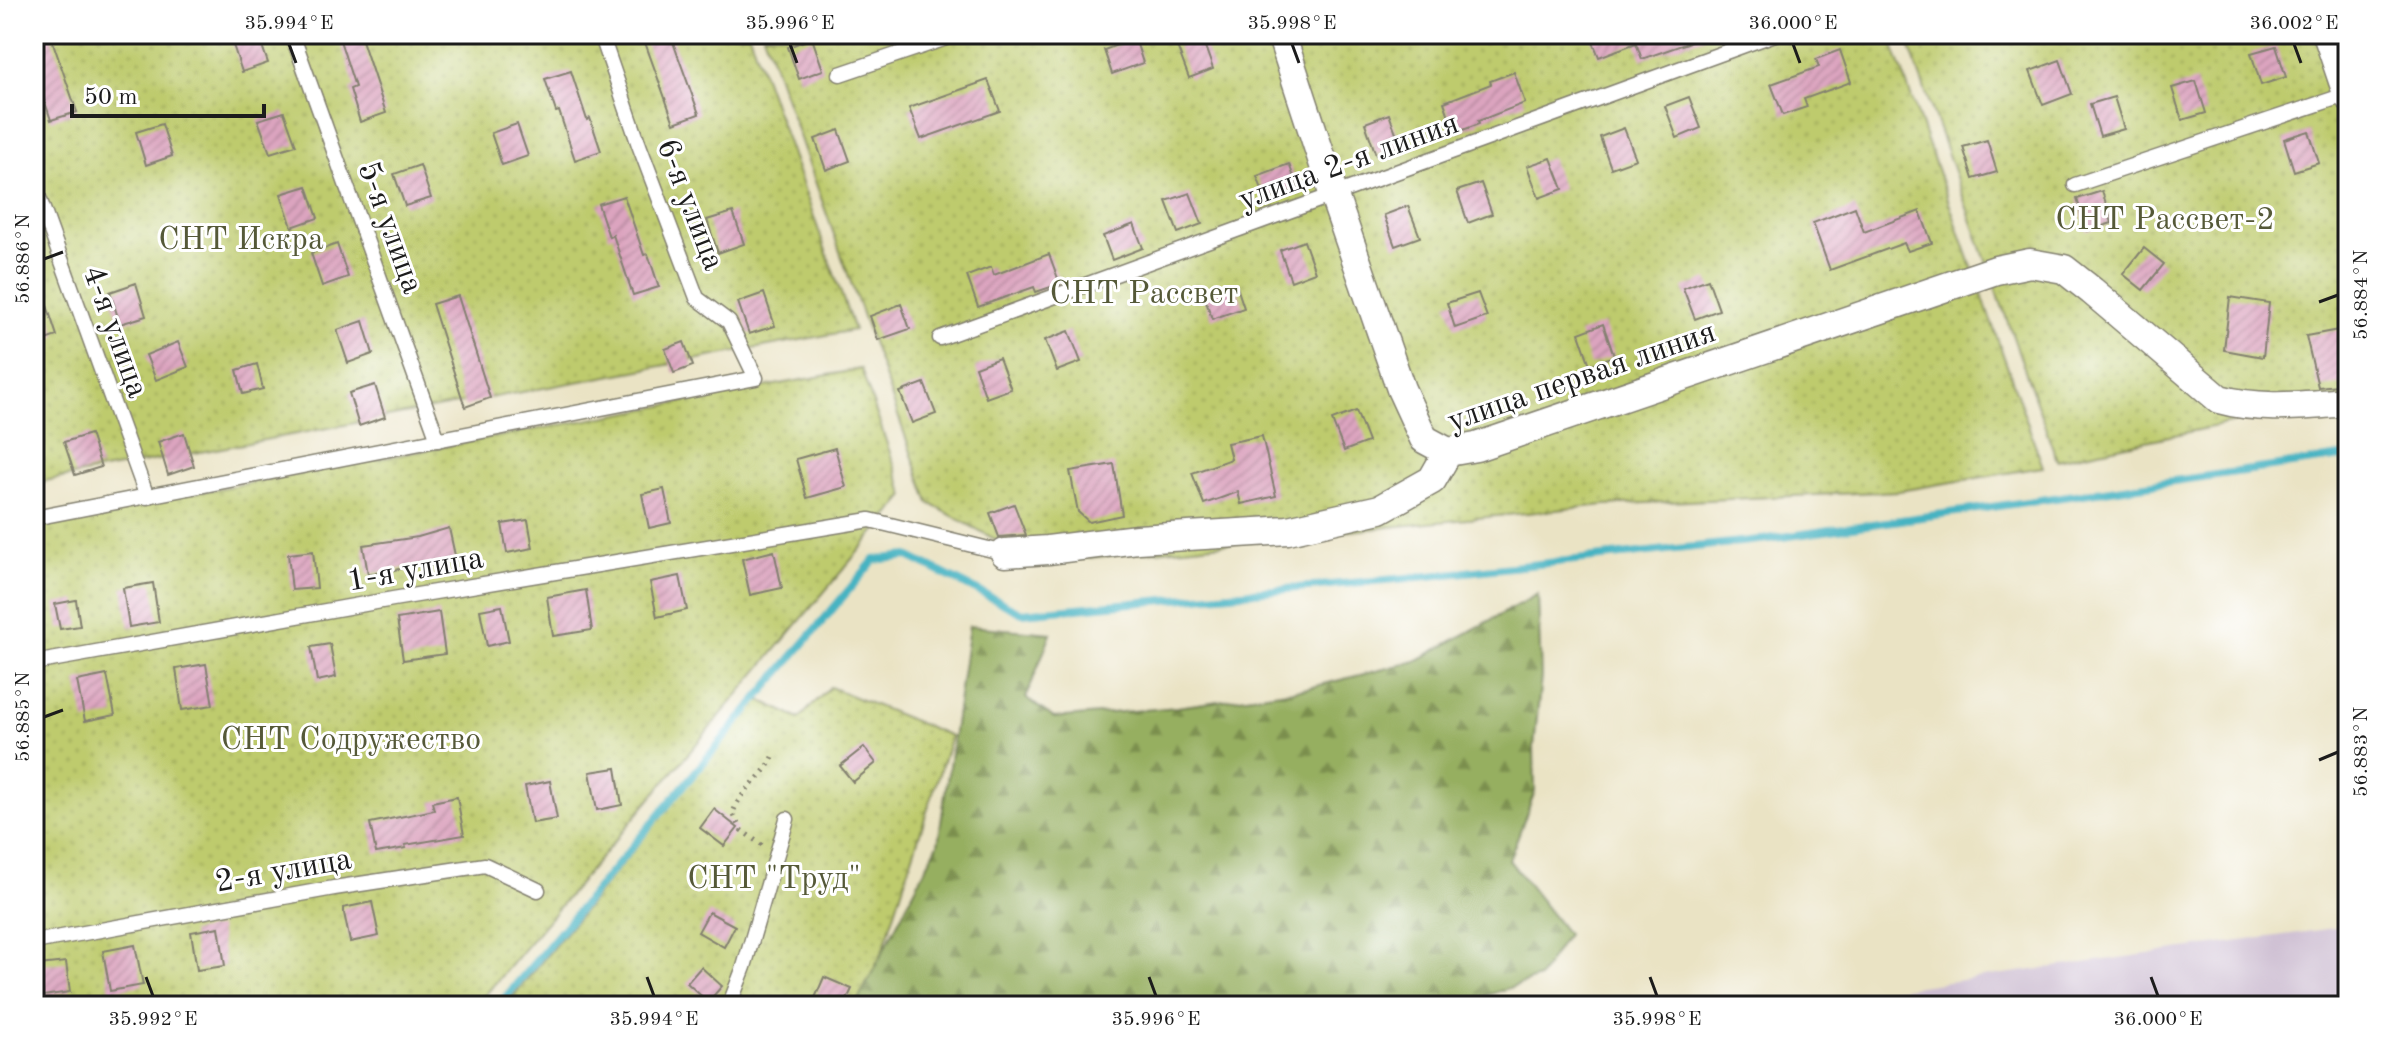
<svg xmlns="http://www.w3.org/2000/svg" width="2382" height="1040" viewBox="0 0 2382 1040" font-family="'Old Standard TT',serif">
	<defs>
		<pattern id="grass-dots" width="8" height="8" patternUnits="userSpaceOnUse" patternTransform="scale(2)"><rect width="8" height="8" fill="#becb6d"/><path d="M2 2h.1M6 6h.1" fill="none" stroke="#a3ae5e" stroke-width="1.8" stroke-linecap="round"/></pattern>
		<pattern id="forest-firs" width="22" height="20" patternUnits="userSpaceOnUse" patternTransform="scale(2)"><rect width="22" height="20" fill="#96af60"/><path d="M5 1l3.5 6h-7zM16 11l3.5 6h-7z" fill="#7a8e4e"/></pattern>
		<pattern id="building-hatch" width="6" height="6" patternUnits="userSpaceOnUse" patternTransform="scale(2)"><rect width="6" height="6" fill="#dca4bf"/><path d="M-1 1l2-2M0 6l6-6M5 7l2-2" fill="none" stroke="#bc8da4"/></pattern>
	</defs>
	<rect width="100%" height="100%" fill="#fff"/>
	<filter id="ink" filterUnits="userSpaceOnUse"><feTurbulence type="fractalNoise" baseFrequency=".0125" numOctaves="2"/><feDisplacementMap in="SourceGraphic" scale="16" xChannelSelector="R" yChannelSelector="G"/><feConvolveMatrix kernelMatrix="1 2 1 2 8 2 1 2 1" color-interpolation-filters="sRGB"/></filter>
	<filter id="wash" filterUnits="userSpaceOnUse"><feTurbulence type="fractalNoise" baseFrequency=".006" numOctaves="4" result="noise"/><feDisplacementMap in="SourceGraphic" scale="32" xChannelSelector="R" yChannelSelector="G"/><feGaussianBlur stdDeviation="1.8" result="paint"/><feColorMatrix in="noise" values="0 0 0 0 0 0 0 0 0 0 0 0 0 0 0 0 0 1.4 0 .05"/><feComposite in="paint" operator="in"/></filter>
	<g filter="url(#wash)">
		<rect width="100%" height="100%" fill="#eae3c4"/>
		<polygon fill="#cdbed2" points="2348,926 2348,1006 1776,1006"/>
		<g fill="url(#grass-dots)" stroke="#6d7444" stroke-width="2">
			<polygon points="34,34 749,34 854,330 34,483"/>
			<polygon points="763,34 1889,34 2043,467 1899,491 1605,505 1038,563 929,503"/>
			<polygon points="1905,34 2348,34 2348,398 2057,460"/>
			<polygon points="861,369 905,496 476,1006 34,1006 34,523"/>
			<polygon points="830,687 951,736 865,1006 505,1006 758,699 799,719"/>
		</g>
		<polygon fill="url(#forest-firs)" stroke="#59663e" stroke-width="2" points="1538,594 1541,677 1534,747 1535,791 1509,860 1567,934 1539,978 1455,1006 855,1006 938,844 969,626 1051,633 1026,698 1054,718 1177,707 1308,688 1416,661"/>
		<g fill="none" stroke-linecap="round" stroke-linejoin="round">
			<polyline stroke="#46b3c2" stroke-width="8" points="498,1006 874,560 908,556 1022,613 1429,576 1768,539 2348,456"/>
		</g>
		<g id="blocks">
			<g fill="url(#building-hatch)">
				<polygon points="34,34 50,34 77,112 51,120 34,70"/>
				<polygon points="247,34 258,34 268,63 242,72 231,39"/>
				<polygon points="338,34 360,34 386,113 360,122 350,89 355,87"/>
				<polygon points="642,34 670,34 699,114 674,123"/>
				<polygon points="1590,34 1704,34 1705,37 1642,59 1636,43 1599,57"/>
				<polygon points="812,38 823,70 799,79 788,47"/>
				<polygon points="1135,38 1143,63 1112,74 1104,50"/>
				<polygon points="1202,38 1213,69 1189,78 1177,46"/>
				<polygon points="2276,46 2286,77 2261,85 2251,53"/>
				<polygon points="1840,50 1851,82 1804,99 1807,107 1783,115 1771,84 1819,67 1816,59"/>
				<polygon points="2060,60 2072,94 2043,105 2030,71"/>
				<polygon points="571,71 587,120 590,118 601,151 575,160 559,111 556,112 545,79"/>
				<polygon points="1514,72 1525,103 1478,121 1479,124 1455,133 1444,102 1491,84 1490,81"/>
				<polygon points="988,80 1000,111 921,139 909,108"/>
				<polygon points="2196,81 2206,113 2182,120 2172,88"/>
				<polygon points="1689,97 1701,128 1677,138 1665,106"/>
				<polygon points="2114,97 2124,129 2100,136 2090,104"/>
				<polygon points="284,112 296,145 270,153 258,120"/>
				<polygon points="1389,114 1401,146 1376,155 1365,123"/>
				<polygon points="162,124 172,156 146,165 136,132"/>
				<polygon points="517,124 528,156 502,165 491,133"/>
				<polygon points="1624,128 1636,159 1611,168 1600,137"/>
				<polygon points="839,130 850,161 826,170 815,139"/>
				<polygon points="2309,131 2319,163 2294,171 2284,139"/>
				<polygon points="1987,140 1997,172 1973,179 1963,147"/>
				<polygon points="1551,158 1563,189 1539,198 1527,166"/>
				<polygon points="1289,164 1298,188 1266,200 1257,176"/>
				<polygon points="420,165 431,198 405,206 394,174"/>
				<polygon points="1481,183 1492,214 1468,223 1457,191"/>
				<polygon points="307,186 318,218 292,227 281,194"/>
				<polygon points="2102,191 2112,223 2087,231 2077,199"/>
				<polygon points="1190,193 1202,224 1178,233 1166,201"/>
				<polygon points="624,196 644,255 648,254 659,287 633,295 613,235 609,237 598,204"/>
				<polygon points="1408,206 1420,237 1395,246 1384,215"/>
				<polygon points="1855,207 1864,232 1920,211 1932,243 1908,251 1904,243 1830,270 1813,223"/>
				<polygon points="733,212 744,244 718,253 707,220"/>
				<polygon points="1134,224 1143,248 1112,260 1103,236"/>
				<polygon points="1304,241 1315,272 1291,281 1280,250"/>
				<polygon points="337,244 348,277 322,286 311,253"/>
				<polygon points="2144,248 2164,264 2143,290 2123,274"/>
				<polygon points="1049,254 1060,284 1036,292 1034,287 978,307 967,276 991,267 994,275"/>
				<polygon points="38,278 57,336 34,344 34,279"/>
				<polygon points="1708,279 1719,310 1695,319 1683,288"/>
				<polygon points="136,283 146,316 120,324 110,292"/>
				<polygon points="1236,284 1244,308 1212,319 1204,295"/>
				<polygon points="764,293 775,326 749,334 738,302"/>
				<polygon points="1478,293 1487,317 1455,328 1447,303"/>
				<polygon points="458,296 490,398 465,407 432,304"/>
				<polygon points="2230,297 2269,303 2263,357 2224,350"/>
				<polygon points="901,304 910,329 878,340 870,316"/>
				<polygon points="363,321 373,354 348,363 337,330"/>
				<polygon points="1603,324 1614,356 1590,365 1579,333"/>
				<polygon points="2344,329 2348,346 2348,384 2318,387 2306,336"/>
				<polygon points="1069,331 1081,362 1057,371 1045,340"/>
				<polygon points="178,342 188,367 156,380 146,355"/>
				<polygon points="684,342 693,366 674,373 665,349"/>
				<polygon points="999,358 1011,389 986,398 975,367"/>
				<polygon points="257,364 263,389 243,394 237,370"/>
				<polygon points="924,383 936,414 912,423 900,392"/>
				<polygon points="375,385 385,417 359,426 349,393"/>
				<polygon points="1356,411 1368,442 1344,451 1332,420"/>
				<polygon points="184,433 194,466 168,475 158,442"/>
				<polygon points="90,434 101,467 75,475 64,442"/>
				<polygon points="1262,436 1276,496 1241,504 1238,492 1204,504 1192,473 1231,459 1227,443"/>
				<polygon points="835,448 846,487 807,498 796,459"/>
				<polygon points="1114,464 1122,515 1089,522 1078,512 1070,471"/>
				<polygon points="664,489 671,523 649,528 642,494"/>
				<polygon points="1014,504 1026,535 999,537 990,513"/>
				<polygon points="528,520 533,548 507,553 502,524"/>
				<polygon points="449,528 456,560 425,567 424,565 368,574 363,545 418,537"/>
				<polygon points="313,551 317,588 292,590 288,554"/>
				<polygon points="774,551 782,588 750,595 742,559"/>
				<polygon points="680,576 687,610 657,617 650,582"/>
				<polygon points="153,583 159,622 129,627 123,588"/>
				<polygon points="586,590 592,630 553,636 547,597"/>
				<polygon points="76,600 80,626 60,629 55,604"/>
				<polygon points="502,606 509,641 487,646 480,610"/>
				<polygon points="439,612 445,654 403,660 397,619"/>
				<polygon points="330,644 336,677 317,681 311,647"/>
				<polygon points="206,664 213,705 182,710 176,669"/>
				<polygon points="107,675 115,715 85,721 77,681"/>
				<polygon points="864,747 876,763 853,782 840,766"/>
				<polygon points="616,768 622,805 597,810 590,772"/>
				<polygon points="550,781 557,819 532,823 525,786"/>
				<polygon points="457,797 464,835 405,845 406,848 376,853 370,823 434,810 432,802"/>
				<polygon points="714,809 738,828 724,846 700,828"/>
				<polygon points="372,902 379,936 350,942 343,908"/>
				<polygon points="709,912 735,926 724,947 698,932"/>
				<polygon points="219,927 225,966 197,970 191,932"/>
				<polygon points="135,945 143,985 110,991 103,951"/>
				<polygon points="66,962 70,992 43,996 39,965"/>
				<polygon points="701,967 722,986 708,1002 687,983"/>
				<polygon points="824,977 852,989 844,1006 834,1006 815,998"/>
			</g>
		</g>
	</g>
	<g filter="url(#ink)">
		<use href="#blocks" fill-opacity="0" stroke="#838070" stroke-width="2"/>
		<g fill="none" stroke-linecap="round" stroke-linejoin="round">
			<g stroke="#838070" stroke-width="17">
				<g id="service">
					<polyline points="292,34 438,440"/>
					<polyline points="840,74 958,34"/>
					<polyline points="34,184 147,497"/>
					<polyline points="2075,185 2348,94"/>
					<polyline points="940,338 1775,34"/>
					<polyline points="34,518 756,378 729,322 697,298 639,145 601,34"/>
					<polyline points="34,663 393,599 870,520 1005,553"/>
					<polyline points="34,942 334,888 485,865 538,890"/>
					<polyline points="729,1006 744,967 787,819"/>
				</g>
			</g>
			<g stroke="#838070" stroke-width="31">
				<g id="minor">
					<polyline points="1281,34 1334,196 1401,389 1424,439 1448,452"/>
					<polyline points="2327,34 2348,96"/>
					<path d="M1005,553L1048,550L1137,539L1288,530L1380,509L1432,480L1448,452L1476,447L1996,270L2030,263L2064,269L2092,291L2219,399C2262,411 2304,405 2348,402"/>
				</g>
			</g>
			<path stroke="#838070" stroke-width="5" stroke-dasharray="2 6" stroke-linecap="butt" d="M762,845L741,830L733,813C740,790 763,778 773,757"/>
			<use href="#service" stroke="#fff" stroke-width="14"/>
			<use href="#minor" stroke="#fff" stroke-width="28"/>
		</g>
	</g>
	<path fill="none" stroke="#1c1c1c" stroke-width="3" d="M289,44L296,63M790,44L797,63M1292,44L1299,63M1793,44L1800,63M2294,44L2301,63M44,259L63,252M2319,302L2338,295M44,717L63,710M2319,760L2338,752M146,977L153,996M647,977L654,996M1149,977L1156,996M1650,977L1657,996M2151,977L2158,996"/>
	<g text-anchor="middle" stroke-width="6" stroke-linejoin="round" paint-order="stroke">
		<g font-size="32" fill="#1c1c1c" stroke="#fff">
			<text transform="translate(1348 160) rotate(-20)" y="11">улица 2-я линия</text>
			<text transform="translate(692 204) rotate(69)" y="11">6-я улица</text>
			<text transform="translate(392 227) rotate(70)" y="11">5-я улица</text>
			<text transform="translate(117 331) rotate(70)" y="11">4-я улица</text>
			<text transform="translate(1581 375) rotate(-19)" y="11">улица первая линия</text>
			<text transform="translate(415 568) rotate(-10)" y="11">1-я улица</text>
			<text transform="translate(283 869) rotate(-10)" y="11">2-я улица</text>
		</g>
		<g font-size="32" fill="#555938" stroke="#fff">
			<text x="2165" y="229">СНТ Рассвет-2</text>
			<text x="241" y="249">СНТ Искра</text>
			<text x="1144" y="303">СНТ Рассвет</text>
			<text x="351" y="749">СНТ Содружество</text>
			<text x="774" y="888">СНТ "Труд"</text>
		</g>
	</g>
	<rect width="2382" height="1040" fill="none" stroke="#fff" stroke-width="88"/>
	<path d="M72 104v12h192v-12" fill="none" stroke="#1c1c1c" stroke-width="4"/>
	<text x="84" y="104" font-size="24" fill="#1c1c1c" stroke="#ffffff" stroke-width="6" paint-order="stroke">50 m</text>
	<rect x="44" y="44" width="2294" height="952" fill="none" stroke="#1c1c1c" stroke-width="3"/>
	<g font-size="20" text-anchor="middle" fill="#1c1c1c">
		<text x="289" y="29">35.994°E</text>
		<text x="790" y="29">35.996°E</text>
		<text x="1292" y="29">35.998°E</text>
		<text x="1793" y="29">36.000°E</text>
		<text x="2294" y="29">36.002°E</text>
		<text transform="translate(22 259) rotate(-90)" y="7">56.886°N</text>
		<text transform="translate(2360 295) rotate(-90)" y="7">56.884°N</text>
		<text transform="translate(22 717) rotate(-90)" y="7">56.885°N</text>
		<text transform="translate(2360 752) rotate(-90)" y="7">56.883°N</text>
		<text x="153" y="1025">35.992°E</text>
		<text x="654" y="1025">35.994°E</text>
		<text x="1156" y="1025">35.996°E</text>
		<text x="1657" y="1025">35.998°E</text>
		<text x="2158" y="1025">36.000°E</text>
	</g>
</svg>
